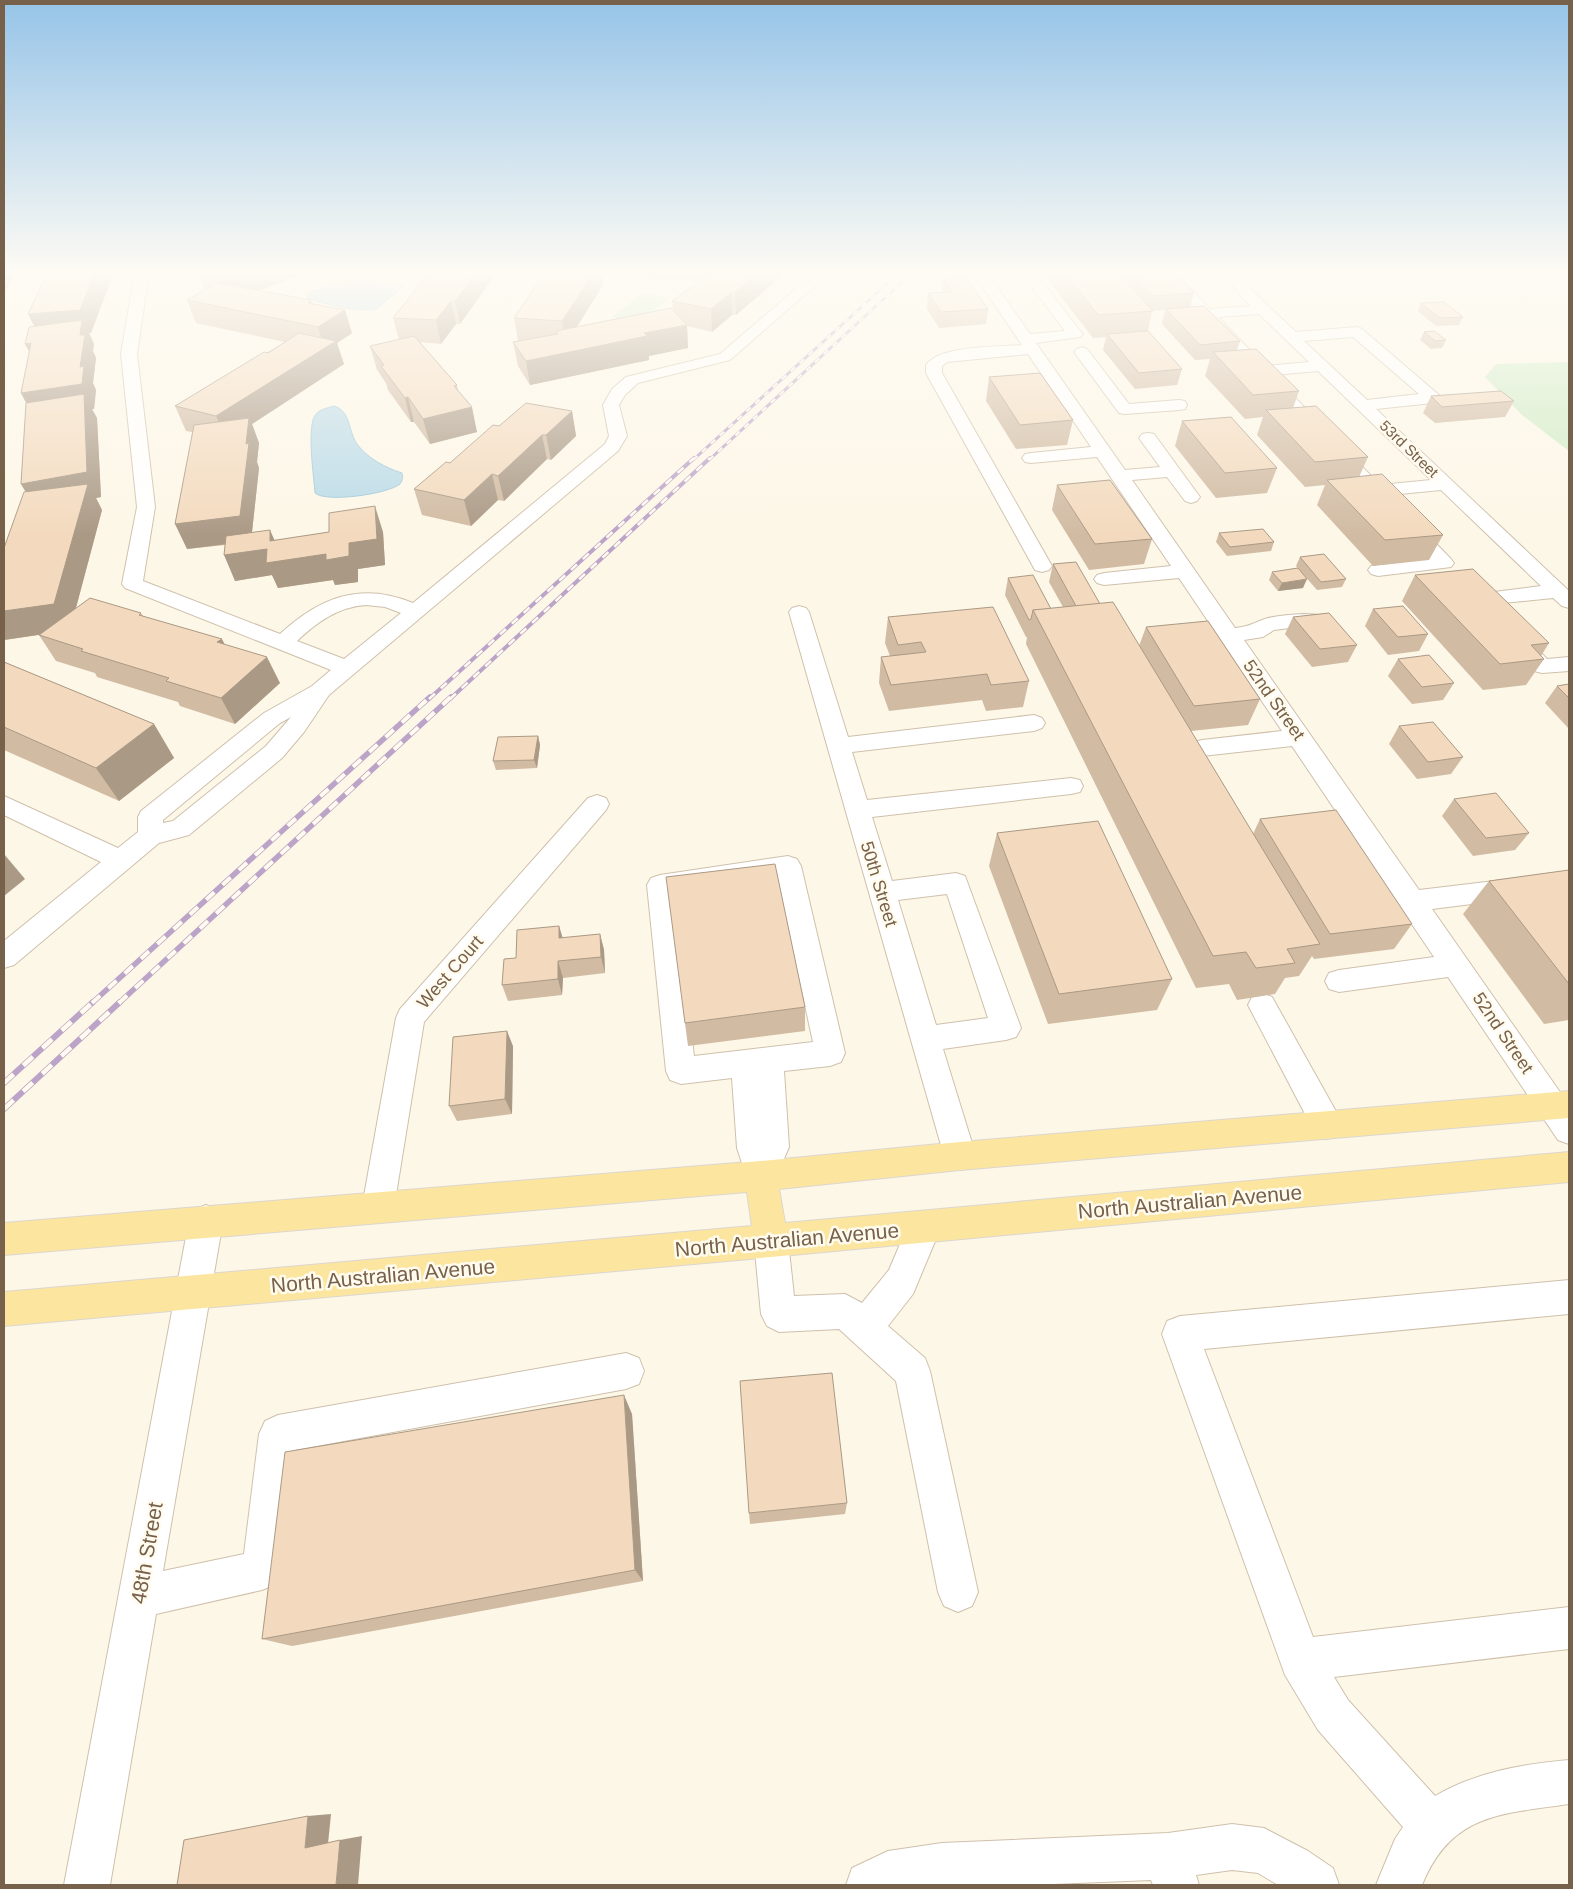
<svg xmlns="http://www.w3.org/2000/svg" width="1573" height="1889" viewBox="0 0 1573 1889" font-family="Arial,sans-serif">
	<rect width="100%" height="100%" fill="#fdf7e7"/>
	<g fill="#cfebc5">
		<polygon points="643,293 669,298 640,322 612,317"/>
		<polygon points="1569,362 1569,451 1522,415 1485,377 1496,364"/>
	</g>
	<g fill="#bbdbe8" stroke="#a1c9da">
		<path d="M345,281L398,283L403,287C394,295 385,301 377,309C354,313 329,304 307,299V295L311,292Z"/>
		<path d="M334,406C351,411 348,431 357,444C367,458 386,468 402,473C403,477 403,480 400,484C388,494 326,503 315,493C314,477 306,425 316,414C320,409 328,408 334,406Z"/>
	</g>
	<g fill="none" stroke-linecap="round" stroke-linejoin="round">
		<g stroke="#cfc0ac" stroke-width="2">
			<g id="minor">
				<path d="M135,272H149L137,354L155,507L143,581L280,634C319,598 360,581 413,603L605,444L609,436L603,405L612,389L626,377L720,354L812,275V272H826V276L730,360L638,383L625,395L619,405L627,436L618,451L329,695L304,732L282,758L189,835L159,843L14,965L4,968V941L101,862L4,815V796L118,848L138,832V817L141,811L264,713L312,686L331,670L125,588L122,584L137,507L121,354ZM366,605L385,607L401,613L344,659L297,641C317,622 338,607 366,605ZM291,717L266,746L173,821L163,823V820L280,723Z"/>
				<path d="M967,272H983L990,277L1030,334L1065,331L1021,272H1035L1080,331L1083,334L1080,337L1036,343L1125,470L1160,467L1139,438L1142,434L1148,433L1154,434L1197,493L1200,497L1197,501L1191,503L1185,501L1167,477L1132,480L1235,628C1250,626 1249,625 1262,620C1274,615 1309,612 1321,616L1324,620L1321,624L1274,630L1263,637L1244,640L1419,890L1569,872V892L1432,909L1569,1105V1144L1558,1140L1448,977L1339,992L1329,989L1325,981L1329,973L1339,970L1434,957L1292,746L1202,756L1194,754L1190,748L1194,742L1202,740L1282,731L1179,578L1104,585L1097,583L1094,579L1097,575L1104,573L1171,566L1097,457L1031,463L1025,462L1022,458L1025,454L1031,453L1091,447L1028,354L947,362L942,366V373L1052,566L1049,570L1042,572L1035,570L926,373V365C940,345 999,347 1022,345L980,283Z"/>
				<path d="M1225,272H1297L1290,276L1243,278L1250,289L1296,332L1357,327L1362,329L1439,395L1441,398L1439,401L1433,403L1376,409L1569,591V608L1562,606L1553,598L1493,604L1496,608L1493,612C1480,616 1474,609 1467,599L1470,595L1541,586L1441,490L1389,495L1451,559L1454,563L1451,567L1378,576L1371,574L1368,570L1371,566L1429,559L1371,497L1356,496L1353,492L1356,488L1361,487L1202,318H1187L1185,315L1187,312L1195,310L1165,278L1167,275H1177L1210,309L1251,306L1240,295ZM1259,314L1309,362L1265,366L1218,317ZM1353,337L1419,394L1367,400L1304,341ZM1318,371L1431,480L1380,485L1273,375Z"/>
				<polygon points="1082,347 1087,349 1129,404 1179,400 1185,401 1187,405 1185,409 1179,410 1125,414 1119,413 1074,352 1077,349"/>
				<path d="M799,606L806,608L809,612L848,737L1034,715L1042,718L1045,723L1042,728L1034,731L852,752L867,800L1071,778L1080,780L1083,786L1080,792L1071,794L872,817L892,881L956,873L965,876L1021,1028L1016,1037L1006,1040L943,1049L976,1156L971,1166L960,1170L949,1166L944,1156L789,612L792,608ZM947,894L988,1018L936,1025L898,900Z"/>
				<polygon points="1513,631 1521,632 1547,659 1569,657 1569,671 1542,673 1534,671 1502,637 1505,632"/>
				<polygon points="597,795 606,798 609,804 606,810 424,1022 394,1207 390,1218 378,1222 366,1218 362,1207 396,1018 400,1009 588,798"/>
				<path d="M788,856L797,859L801,866L845,1053L841,1062L830,1066L784,1071L789,1147L772,1187L761,1191L750,1187L737,1148L732,1078L681,1084L670,1080L666,1071L647,885L651,878L660,875ZM777,877L813,1042L694,1056L674,893Z"/>
				<polygon points="1262,993 1272,997 1338,1115 1343,1125 1338,1135 1327,1139 1316,1135 1248,1005 1252,997"/>
				<polygon points="206,1205 218,1210 223,1221 163,1571 244,1554 259,1434 265,1421 278,1415 626,1353 639,1358 644,1371 639,1384 626,1389 295,1450 282,1570 276,1584 262,1590 156,1614 110,1885 64,1885 189,1221 194,1210"/>
				<polygon points="924,1211 936,1216 941,1227 913,1294 888,1326 925,1358 930,1371 978,1592 972,1606 958,1612 944,1606 938,1592 896,1381 839,1329 779,1332 767,1326 761,1314 754,1241 759,1230 771,1225 783,1230 788,1241 794,1296 845,1294 862,1303 889,1270 912,1216"/>
				<path d="M1569,1280V1314L1204,1349L1313,1637L1569,1607V1649L1334,1677L1348,1700L1435,1796C1476,1772 1523,1764 1569,1760V1804C1502,1814 1451,1813 1422,1885H1376L1395,1839L1403,1827L1318,1730L1285,1675L1162,1334L1167,1321L1180,1316Z"/>
				<polygon points="1232,1824 1264,1828 1308,1851 1333,1868 1339,1885 1278,1885 1258,1873 1232,1870 1196,1875 1199,1885 1153,1885 1151,1880 1029,1885 846,1885 852,1868 888,1851 942,1843 1168,1833"/>
			</g>
		</g>
		<g stroke="#dcd6d0" stroke-width="2">
			<polygon id="major" points="1569,1091 1569,1118 960,1170 779,1189 785,1223 1569,1152 1569,1182 771,1257 4,1326 4,1292 752,1226 747,1192 4,1255 4,1223 761,1161 960,1142"/>
		</g>
		<use href="#minor" fill="#fff" fill-rule="evenodd"/>
		<use href="#major" fill="#fce69f" fill-rule="evenodd"/>
		<g stroke="#bca4c8" stroke-width="3">
			<g id="rail-far3">
				<polyline points="693,460 900,272"/>
				<polyline points="709,460 913,272"/>
			</g>
		</g>
		<g stroke="#bca4c8" stroke-width="4">
			<g id="rail-far2">
				<polyline points="429,699 694,458"/>
				<polyline points="450,699 710,458"/>
			</g>
		</g>
		<g stroke="#bca4c8" stroke-width="5.5">
			<g id="rail-far1">
				<polyline points="92,1003 430,697"/>
				<polyline points="119,1003 451,697"/>
			</g>
		</g>
		<g stroke="#bca4c8" stroke-width="6">
			<g id="rail">
				<polyline points="4,1083 93,1002"/>
				<polyline points="4,1109 120,1002"/>
			</g>
		</g>
		<use href="#rail-far3" stroke="#fffbee" stroke-width="2" stroke-dasharray="6" stroke-linecap="butt"/>
		<use href="#rail-far2" stroke="#fffbee" stroke-width="2.5" stroke-dasharray="8" stroke-linecap="butt"/>
		<use href="#rail-far1" stroke="#fffbee" stroke-width="4" stroke-dasharray="11" stroke-linecap="butt"/>
		<use href="#rail" stroke="#fffbee" stroke-width="4.5" stroke-dasharray="13" stroke-linecap="butt"/>
	</g>
	<g fill="#d1bba3" fill-rule="evenodd">
		<polygon points="199,272 308,272 258,291 311,300 313,304 352,333 337,343 344,364 252,424 259,443 257,462 259,468 252,532 274,540 383,532 385,565 358,569 358,582 335,585 333,580 278,588 272,575 235,581 225,545 187,549 192,432 186,431 175,406 285,342 196,323 187,300 205,290"/>
		<polygon points="430,272 492,272 493,278 460,324 456,324 441,344 420,342 457,385 458,390 477,432 430,444 414,422 411,422 388,390 386,383 377,370 370,346 399,340 393,318"/>
		<path d="M548,272H708L707,276L712,272H784V274L736,315H732L712,332L687,326L688,348L649,356V360L530,385L518,366L513,342L518,341L514,318ZM634,274V278L699,281L672,301L673,311L577,327L603,285L602,275L632,277Z"/>
		<polygon points="1046,272 1118,272 1120,275 1121,272 1173,272 1194,293 1190,307 1240,341 1237,350 1299,391 1293,408 1368,457 1359,477 1443,535 1429,560 1373,566 1317,505 1325,485 1305,487 1257,435 1263,417 1245,419 1205,376 1210,359 1195,360 1162,324 1165,310 1152,311 1148,331 1182,369 1177,385 1135,389 1103,350 1106,337 1093,338 1045,276"/>
		<polygon points="943,278 988,309 986,324 939,328 927,309 928,293 942,292"/>
		<polygon points="1421,303 1463,317 1459,325 1436,326 1418,311"/>
		<polygon points="98,314 91,333 89,333 94,344 93,351 96,358 93,383 96,390 94,409 92,409 97,418 101,497 96,498 102,510 76,608 141,613 143,616 225,645 280,683 235,724 180,706 178,702 97,677 95,673 56,661 39,635 4,640 4,548 26,492 21,484 26,403 21,393 30,352 25,344"/>
		<polygon points="1424,332 1446,340 1442,348 1431,349 1420,340"/>
		<polygon points="989,377 1073,420 1067,445 1016,449 986,401"/>
		<polygon points="1431,396 1514,401 1505,417 1435,423 1423,413"/>
		<polygon points="572,411 576,436 551,460 547,459 504,501 498,500 471,526 422,515 414,489 499,426"/>
		<polygon points="1182,421 1277,468 1267,493 1216,498 1175,446"/>
		<polygon points="1057,485 1152,539 1144,564 1089,570 1052,510"/>
		<polygon points="1219,533 1274,542 1271,551 1227,556 1216,542"/>
		<polygon points="1300,557 1346,579 1342,587 1317,590 1296,566"/>
		<polygon points="1053,564 1100,604 1139,646 1146,627 1260,699 1248,725 1191,731 1253,834 1260,819 1412,924 1394,949 1314,959 1312,956 1299,976 1285,978 1275,994 1237,1000 1229,984 1196,988 1026,644 1027,637 1026,637 1005,595 1008,578 1051,609 1063,607 1049,582"/>
		<polygon points="1272,572 1303,588 1278,591 1269,580"/>
		<polygon points="1415,575 1549,643 1541,656 1544,659 1526,685 1483,690 1402,601"/>
		<polygon points="1373,609 1428,634 1419,651 1388,655 1365,626"/>
		<polygon points="888,617 1029,681 1023,707 986,711 982,700 889,711 879,683 881,657 890,656 885,643"/>
		<polygon points="1293,617 1357,645 1348,662 1312,667 1285,634"/>
		<polygon points="1398,659 1454,683 1443,700 1412,704 1388,676"/>
		<polygon points="4,662 154,724 174,758 119,801 4,750"/>
		<polygon points="1569,684 1569,729 1545,703 1557,686"/>
		<polygon points="1399,726 1463,757 1451,774 1417,779 1389,744"/>
		<polygon points="538,736 540,745 537,768 496,770 493,761"/>
		<polygon points="1454,799 1529,833 1515,850 1473,856 1442,816"/>
		<polygon points="997,833 1172,979 1157,1010 1048,1024 989,866"/>
		<polygon points="1569,870 1569,1020 1544,1024 1463,914 1489,881"/>
		<polygon points="559,926 562,938 600,934 604,950 605,973 563,978 562,995 508,1001 502,985 516,958"/>
		<polygon points="805,1007 805,1031 688,1046 685,1023"/>
		<polygon points="513,1046 512,1114 457,1121 449,1106"/>
		<polygon points="632,1414 643,1581 292,1646 262,1639"/>
		<polygon points="847,1503 845,1514 750,1524 749,1513"/>
	</g>
	<g fill="#aa9985">
		<polygon points="4,272 11,272 14,278 4,293"/>
		<polygon points="95,272 114,272 91,333 89,333 94,344 93,351 96,358 93,383 96,390 94,409 92,409 97,418 101,497 96,498 102,510 70,630 4,640 4,611 36,509 21,484 34,417 21,393 40,338 28,314"/>
		<polygon points="239,272 308,272 229,302 220,279"/>
		<polygon points="477,272 492,272 493,278 460,324 455,301"/>
		<polygon points="594,272 601,272 603,285 566,344 562,321"/>
		<polygon points="704,272 708,272 704,282"/>
		<polygon points="760,272 784,272 784,274 736,315 735,292"/>
		<polygon points="732,292 732,315 712,332 711,309"/>
		<polygon points="451,301 456,324 441,344 436,320"/>
		<polygon points="345,310 352,333 337,343 344,364 252,424 259,443 257,462 259,468 251,541 187,549 175,524 227,441 216,416 324,348 318,327"/>
		<polygon points="687,325 688,348 649,356 649,360 530,385 526,361 644,333"/>
		<polygon points="31,343 38,368 25,344"/>
		<polygon points="408,397 414,422 411,422 405,398"/>
		<polygon points="472,407 477,432 430,444 423,419"/>
		<polygon points="572,411 576,436 551,460 546,435"/>
		<polygon points="542,435 547,459 504,501 498,476"/>
		<polygon points="492,474 498,500 471,526 464,500"/>
		<polygon points="375,506 383,532 385,565 358,569 358,582 335,585 333,580 278,588 272,575 235,581 224,555 270,541 270,530 281,555 349,543"/>
		<polygon points="1307,579 1303,588 1278,591 1282,583"/>
		<polygon points="222,639 235,665 217,642"/>
		<polygon points="267,657 280,683 235,724 221,698"/>
		<polygon points="154,724 174,758 119,801 96,768"/>
		<polygon points="538,736 540,745 537,768 534,760"/>
		<polygon points="4,854 25,879 4,896"/>
		<polygon points="559,926 564,942 559,938"/>
		<polygon points="600,934 604,950 605,973 601,957"/>
		<polygon points="558,961 563,978 562,995 558,979"/>
		<polygon points="507,1031 513,1046 512,1114 505,1099"/>
		<polygon points="624,1395 632,1414 643,1581 635,1570"/>
		<polygon points="331,1814 328,1844 305,1848 308,1816"/>
		<polygon points="362,1836 358,1885 336,1885 340,1840"/>
	</g>
	<g fill="#f3dabe" stroke="#aa9985">
		<polygon points="48,272 95,272 80,310 28,314"/>
		<polygon points="204,272 239,272 220,279"/>
		<polygon points="430,272 477,272 455,301 451,301 436,320 393,318"/>
		<polygon points="548,272 594,272 562,321 514,318 544,274 547,274"/>
		<polygon points="712,272 760,272 735,292 732,292 711,309 672,301"/>
		<polygon points="1064,272 1118,272 1153,311 1098,315"/>
		<polygon points="1131,272 1173,272 1194,293 1153,296"/>
		<polygon points="965,277 988,309 941,312 928,293 952,292 943,278"/>
		<polygon points="217,283 311,300 308,303 345,310 318,327 187,300"/>
		<polygon points="1444,302 1463,317 1440,318 1421,303"/>
		<polygon points="1204,306 1240,341 1200,345 1166,309"/>
		<polygon points="671,308 687,325 644,333 647,336 526,361 513,342 558,334 556,331"/>
		<polygon points="82,320 80,335 85,335 80,367 84,366 82,384 21,393 31,343 25,344 29,327"/>
		<polygon points="1148,331 1182,369 1139,373 1107,334"/>
		<polygon points="1434,331 1446,340 1435,341 1424,332"/>
		<polygon points="299,333 336,341 216,416 175,406 264,352 268,353"/>
		<polygon points="414,336 457,385 454,386 472,407 423,419 408,397 405,398 381,366 384,365 370,346"/>
		<polygon points="1256,349 1299,391 1253,395 1213,352"/>
		<polygon points="1040,373 1073,420 1020,425 989,377"/>
		<polygon points="1501,391 1514,401 1442,407 1431,396"/>
		<polygon points="84,394 87,472 21,484 26,403"/>
		<polygon points="526,403 572,411 546,435 542,435 498,476 492,474 464,500 414,489 446,462 450,463 493,425 499,426"/>
		<polygon points="1316,406 1368,457 1315,462 1266,410"/>
		<polygon points="1231,417 1277,468 1225,473 1182,421"/>
		<polygon points="249,418 246,444 249,443 240,516 175,524 194,425"/>
		<polygon points="1382,474 1443,535 1385,540 1327,480"/>
		<polygon points="1110,480 1152,539 1095,544 1057,485"/>
		<polygon points="88,484 54,604 4,611 4,548 24,492"/>
		<polygon points="375,506 377,539 349,543 349,556 326,560 326,554 266,563 267,549 224,555 226,536 270,530 270,541 329,532 329,513"/>
		<polygon points="1263,529 1274,542 1230,547 1219,533"/>
		<polygon points="1324,554 1346,579 1321,582 1300,557"/>
		<polygon points="1076,562 1100,604 1076,606 1053,564"/>
		<polygon points="1298,568 1307,579 1282,583 1272,572"/>
		<polygon points="1473,569 1549,643 1531,645 1544,659 1500,664 1415,575"/>
		<polygon points="1033,575 1051,609 1033,610 1031,619 1029,620 1008,578"/>
		<polygon points="90,598 141,613 139,615 222,639 217,642 267,657 221,698 166,681 169,678 81,651 83,649 39,635"/>
		<polygon points="1113,602 1320,944 1287,949 1295,963 1256,968 1246,952 1213,956 1033,610"/>
		<polygon points="1403,606 1428,634 1398,637 1373,609"/>
		<polygon points="993,607 1029,681 991,685 987,674 891,685 881,657 926,652 921,642 898,645 888,617"/>
		<polygon points="1329,613 1357,645 1320,649 1293,617"/>
		<polygon points="1208,621 1260,699 1194,706 1146,627"/>
		<polygon points="1429,655 1454,683 1422,687 1398,659"/>
		<polygon points="4,662 154,724 96,768 4,727"/>
		<polygon points="1569,684 1569,698 1557,686"/>
		<polygon points="1433,722 1463,757 1428,762 1399,726"/>
		<polygon points="538,736 534,760 493,761 498,737"/>
		<polygon points="1496,793 1529,833 1486,838 1454,799"/>
		<polygon points="1336,810 1412,924 1330,934 1260,819"/>
		<polygon points="1098,821 1172,979 1059,994 997,833"/>
		<polygon points="775,864 805,1007 685,1023 666,877"/>
		<polygon points="1569,870 1569,984 1489,881"/>
		<polygon points="559,926 559,938 600,934 601,957 558,961 558,979 502,985 504,959 516,958 517,930"/>
		<polygon points="507,1031 505,1099 449,1106 453,1037"/>
		<polygon points="832,1373 847,1503 749,1513 740,1381"/>
		<polygon points="624,1395 635,1570 262,1639 285,1452"/>
		<polygon points="308,1816 305,1848 340,1840 336,1885 177,1885 184,1840"/>
	</g>
	<linearGradient id="sky" x2="0" y2="1"><stop stop-color="#96c4e8"/><stop offset="0.51" stop-color="#fefbf4"/><stop offset="1" stop-color="#fefbf4" stop-opacity="0"/></linearGradient>
	<rect width="1573" height="536" fill="url(#sky)"/>
	<g text-anchor="middle" stroke-width="5" stroke-linejoin="round" paint-order="stroke">
		<g font-size="15" fill="#78614a" stroke="#fffbee">
			<text transform="translate(1409 449) rotate(44)" y="5">53rd Street</text>
		</g>
		<g font-size="18" fill="#78614a" stroke="#fffbee">
			<text transform="translate(1274 700) rotate(55)" y="6">52nd Street</text>
			<text transform="translate(879 884) rotate(73)" y="6">50th Street</text>
			<text transform="translate(450 972) rotate(-49)" y="6">West Court</text>
			<text transform="translate(1503 1033) rotate(56)" y="6">52nd Street</text>
		</g>
		<g font-size="21" fill="#78614a" stroke="#fffbee">
			<text transform="translate(1190 1202) rotate(-5)" y="7">North Australian Avenue</text>
			<text transform="translate(787 1240) rotate(-5)" y="7">North Australian Avenue</text>
			<text transform="translate(383 1276) rotate(-5)" y="7">North Australian Avenue</text>
			<text transform="translate(147 1553) rotate(-80)" y="7">48th Street</text>
		</g>
	</g>
	<rect width="1573" height="1889" fill="none" stroke="#78614a" stroke-width="10"/>
</svg>
